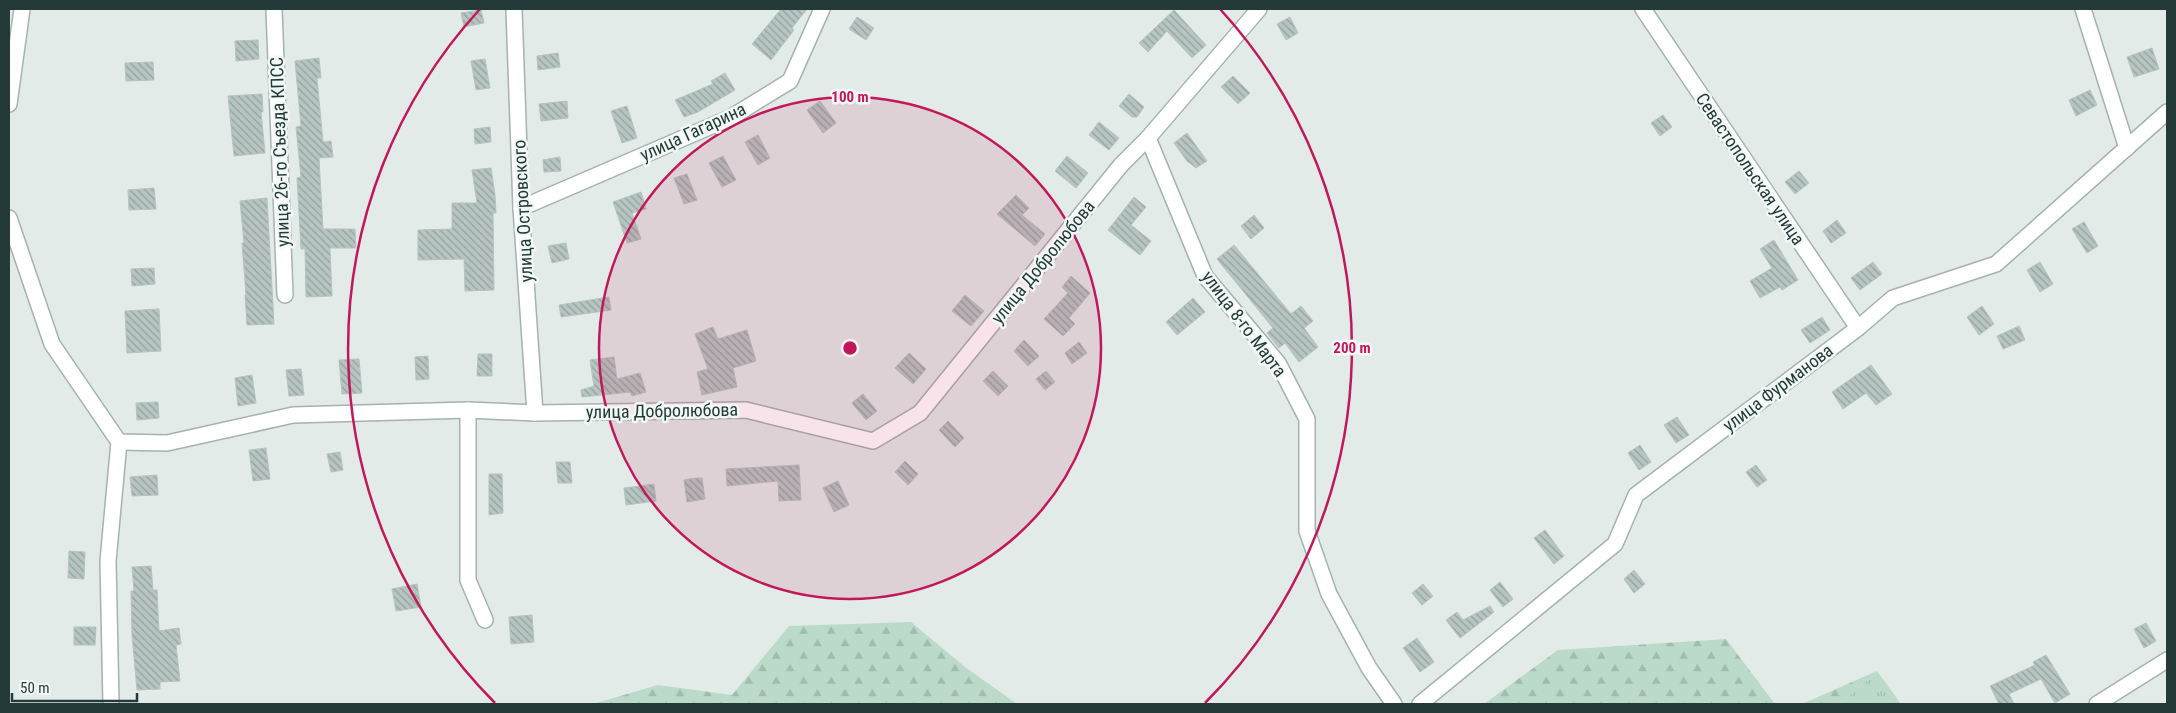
<svg xmlns="http://www.w3.org/2000/svg" width="2176" height="713" viewBox="0 0 2176 713" font-family="'Roboto Condensed',sans-serif">
	<defs>
		<pattern id="grass-tufts" width="24" height="20" patternUnits="userSpaceOnUse" patternTransform="scale(1.25)"><rect width="24" height="20" fill="#bcdac9"/><path d="M3 7l-1-3M5 7V3M7 7l1-3M15 17l-1-3M17 17v-4M19 17l1-3" fill="none" stroke="#a1bcad"/></pattern>
		<pattern id="forest-firs" width="22" height="20" patternUnits="userSpaceOnUse" patternTransform="scale(1.25)"><rect width="22" height="20" fill="#bcdac9"/><path d="M5 1l3.5 6h-7zM16 11l3.5 6h-7z" fill="#a1bcad"/></pattern>
		<pattern id="building-back-hatch" width="6" height="6" patternUnits="userSpaceOnUse" patternTransform="scale(1.25)"><rect width="6" height="6" fill="#b7c5c2"/><path d="M-1 5l2 2M0 0l6 6M5-1l2 2" fill="none" stroke="#94a19f"/></pattern>
	</defs>
	<rect width="100%" height="100%" fill="#e2ebe8"/>
	<polygon fill="url(#grass-tufts)" points="1877,671 1901,704 1840,704"/>
	<g fill="url(#forest-firs)">
		<polygon points="911,622 965,667 1017,704 593,704 658,685 732,695 789,626"/>
		<polygon points="1726,639 1775,704 1484,704 1558,650"/>
		<polygon points="1877,671 1840,704 1802,704"/>
	</g>
	<g fill="url(#building-back-hatch)" stroke="#b5c4c0">
		<polygon points="781,9 807,9 792,28 794,30 771,60 752,44"/>
		<polygon points="481,10 484,23 464,27 461,13"/>
		<polygon points="1174,10 1206,45 1192,58 1167,31 1148,52 1139,43"/>
		<polygon points="857,17 874,28 866,40 849,29"/>
		<polygon points="1290,17 1298,33 1286,40 1277,24"/>
		<polygon points="258,40 259,59 236,61 235,41"/>
		<polygon points="2152,48 2159,69 2134,77 2127,57"/>
		<polygon points="558,53 560,67 538,70 537,56"/>
		<polygon points="319,58 321,78 317,78 323,142 331,141 333,157 319,158 323,229 355,229 356,248 330,248 332,296 306,297 305,249 301,249 297,178 301,177 296,127 301,126 295,61"/>
		<polygon points="485,59 490,88 476,90 471,61"/>
		<polygon points="153,62 154,80 126,81 125,63"/>
		<polygon points="725,73 735,90 698,112 684,117 675,100 713,84 711,81"/>
		<polygon points="1233,76 1250,93 1238,104 1221,87"/>
		<polygon points="2090,90 2097,105 2076,116 2069,100"/>
		<polygon points="262,94 263,112 261,112 265,153 234,156 228,96"/>
		<polygon points="1129,94 1144,107 1137,117 1132,117 1119,106"/>
		<polygon points="567,101 568,118 541,121 539,104"/>
		<polygon points="820,101 836,123 823,133 807,110"/>
		<polygon points="627,106 637,138 622,143 611,111"/>
		<polygon points="1663,115 1672,127 1660,136 1651,123"/>
		<polygon points="1099,122 1119,138 1109,150 1089,135"/>
		<polygon points="490,127 491,142 475,144 474,129"/>
		<polygon points="1187,133 1207,161 1196,168 1187,161 1174,143"/>
		<polygon points="758,135 770,158 758,165 745,142"/>
		<polygon points="723,156 736,180 722,187 709,163"/>
		<polygon points="1067,156 1088,173 1076,188 1055,171"/>
		<polygon points="560,157 561,171 544,172 543,160"/>
		<polygon points="491,168 495,195 496,213 493,213 494,290 465,291 464,259 418,260 418,230 452,229 452,203 477,203 472,170"/>
		<polygon points="1799,171 1809,183 1795,194 1785,182"/>
		<polygon points="687,174 697,200 684,204 674,178"/>
		<polygon points="154,188 156,209 129,210 128,190"/>
		<polygon points="641,192 646,209 632,213 641,239 627,243 613,202"/>
		<polygon points="1016,195 1029,208 1022,215 1045,234 1035,246 997,214"/>
		<polygon points="1134,197 1146,207 1131,225 1151,241 1140,255 1108,230"/>
		<polygon points="267,198 274,324 247,325 245,295 246,295 242,243 244,243 240,201"/>
		<polygon points="1254,215 1264,228 1251,239 1241,226"/>
		<polygon points="1837,220 1846,233 1831,243 1823,231"/>
		<polygon points="2084,222 2098,246 2087,253 2072,229"/>
		<polygon points="1774,240 1798,280 1782,290 1780,287 1760,298 1750,281 1772,268 1760,249"/>
		<polygon points="566,243 569,259 552,263 548,246"/>
		<polygon points="1234,245 1291,314 1301,306 1313,321 1304,328 1318,347 1299,362 1285,343 1279,348 1267,333 1273,328 1217,259"/>
		<polygon points="1873,262 1882,274 1860,290 1851,278"/>
		<polygon points="2040,262 2053,284 2040,292 2027,270"/>
		<polygon points="154,268 155,284 132,286 131,269"/>
		<polygon points="1071,276 1090,293 1069,318 1075,324 1063,336 1044,319 1068,293 1062,287"/>
		<polygon points="965,295 984,311 971,326 952,311"/>
		<polygon points="609,297 611,310 561,317 559,305"/>
		<polygon points="1193,298 1205,312 1177,335 1166,322"/>
		<polygon points="1982,306 1994,324 1979,335 1967,317"/>
		<polygon points="159,309 161,351 127,353 125,311"/>
		<polygon points="1822,317 1830,330 1810,343 1801,330"/>
		<polygon points="2019,326 2025,340 2003,349 1997,336"/>
		<polygon points="713,327 718,339 747,330 756,361 733,368 737,387 702,395 697,372 708,369 695,334"/>
		<polygon points="1024,340 1039,356 1028,366 1014,351"/>
		<polygon points="1079,342 1087,353 1072,364 1065,353"/>
		<polygon points="909,353 926,369 913,384 895,368"/>
		<polygon points="478,354 492,354 492,376 477,376"/>
		<polygon points="428,356 429,379 416,380 415,357"/>
		<polygon points="614,357 617,379 640,373 646,392 632,396 630,392 582,397 581,390 594,386 590,360"/>
		<polygon points="359,359 362,393 342,394 339,360"/>
		<polygon points="1871,365 1892,394 1876,405 1866,393 1843,409 1832,392"/>
		<polygon points="301,369 304,395 289,396 286,370"/>
		<polygon points="993,371 1008,386 998,396 983,381"/>
		<polygon points="1046,371 1055,382 1045,390 1036,379"/>
		<polygon points="252,375 256,403 238,406 235,378"/>
		<polygon points="863,394 877,411 866,420 852,403"/>
		<polygon points="158,402 159,418 137,420 136,403"/>
		<polygon points="1677,417 1689,435 1676,443 1664,425"/>
		<polygon points="948,421 964,438 955,447 939,430"/>
		<polygon points="1640,445 1651,462 1639,470 1628,453"/>
		<polygon points="266,448 270,479 253,481 249,450"/>
		<polygon points="340,452 343,470 331,472 327,454"/>
		<polygon points="905,461 918,474 908,485 895,472"/>
		<polygon points="556,462 570,462 572,483 558,483"/>
		<polygon points="799,465 801,500 779,501 778,481 727,486 726,469"/>
		<polygon points="1756,465 1767,480 1757,487 1746,472"/>
		<polygon points="489,474 502,474 503,513 489,515"/>
		<polygon points="157,475 158,495 132,496 130,477"/>
		<polygon points="696,478 702,478 705,499 687,502 684,480"/>
		<polygon points="838,481 849,505 834,512 823,488"/>
		<polygon points="654,484 656,501 626,505 624,488"/>
		<polygon points="1545,530 1564,556 1554,564 1534,538"/>
		<polygon points="69,551 85,552 84,579 68,578"/>
		<polygon points="151,566 153,590 157,590 159,631 179,628 181,644 176,645 180,681 160,682 160,689 137,690 132,635 131,591 134,591 132,567"/>
		<polygon points="1634,570 1645,584 1634,593 1624,579"/>
		<polygon points="1500,582 1513,599 1503,607 1490,590"/>
		<polygon points="417,584 421,607 396,611 392,589"/>
		<polygon points="1423,584 1433,596 1422,605 1412,593"/>
		<polygon points="1490,606 1494,612 1460,638 1446,620 1457,612 1463,620"/>
		<polygon points="532,615 534,642 511,644 509,617"/>
		<polygon points="2146,623 2156,641 2144,648 2134,629"/>
		<polygon points="74,627 96,627 95,645 74,645"/>
		<polygon points="1417,638 1434,662 1420,672 1403,648"/>
		<polygon points="2046,655 2070,694 2055,703 2041,679 2009,694 2014,704 1999,704 1990,686 2035,665 2033,662"/>
	</g>
	<g fill="none" stroke-linecap="round" stroke-linejoin="round">
		<g stroke="#a5b2b0" stroke-width="18">
			<g id="street">
				<polyline points="274,9 285,295"/>
				<polyline points="514,9 521,208 535,413"/>
				<polyline points="1643,9 1858,328"/>
				<polyline points="2083,9 2127,148"/>
				<polyline points="1148,138 1205,276 1278,363 1307,419 1307,531 1329,594 1369,668 1394,704"/>
				<polyline points="521,208 730,118 790,81 822,9"/>
				<polyline points="9,218 52,344 119,442 167,443 293,415 468,410 535,413 746,410 873,441 920,413 1121,165 1148,138 1259,9"/>
				<polyline points="468,410 468,580 485,620"/>
				<polyline points="111,704 108,561 119,442"/>
				<polyline points="1420,704 1615,544 1636,495 1858,328 1893,298 1996,264 2167,112"/>
				<polyline points="2097,704 2167,660"/>
			</g>
		</g>
		<g stroke="#a1b6b2" stroke-width="18">
			<polyline id="secondary" points="9,104 22,9"/>
		</g>
		<use href="#street" stroke="#fff" stroke-width="15"/>
		<use href="#secondary" stroke="#fff" stroke-width="15"/>
	</g>
	<circle cx="850" cy="348" r="251" fill="#c2185b" fill-opacity=".12"/>
	<g fill="none" stroke="#c2185b" stroke-width="2.5">
		<circle cx="850" cy="348" r="251"/>
		<path d="M495 703A502 502 0 0 1 480 9M1220 9A502 502 0 0 1 1205 703"/>
	</g>
	<g text-anchor="middle" stroke-width="5" stroke-linejoin="round" paint-order="stroke">
		<g font-size="18" fill="#233a38" stroke="#f2f8f6">
			<text transform="translate(693 132) rotate(-25)" y="6">улица Гагарина</text>
			<text transform="translate(280 152) rotate(-92)" y="6">улица 26-го Съезда КПСС</text>
			<text transform="translate(1750 169) rotate(56)" y="6">Севастопольская улица</text>
			<text transform="translate(523 211) rotate(-93)" y="6">улица Островского</text>
			<text transform="translate(1043 262) rotate(-51)" y="6">улица Добролюбова</text>
			<text transform="translate(1244 324) rotate(53)" y="6">улица 8-го Марта</text>
			<text transform="translate(1778 388) rotate(-37)" y="6">улица Фурманова</text>
			<text transform="translate(662 411) rotate(-1)" y="6">улица Добролюбова</text>
		</g>
	</g>
	<circle cx="850" cy="348" r="8" fill="#c2185b" stroke="#f2f8f6" stroke-width="2.5"/>
	<g font-size="15" text-anchor="middle" font-weight="bold" fill="#c2185b" stroke="#f2f8f6" stroke-width="5" stroke-linejoin="round" paint-order="stroke">
		<text x="850" y="102">100 m</text>
		<text x="1352" y="353">200 m</text>
	</g>
	<rect width="2176" height="713" fill="none" stroke="#233a38" stroke-width="20"/>
	<path d="M12 693v8h125v-8" fill="none" stroke="#233a38" stroke-width="2.5"/>
	<text x="20" y="693" font-size="15" fill="#233a38" stroke="#f2f8f6" stroke-width="4" paint-order="stroke">50 m</text>
</svg>
